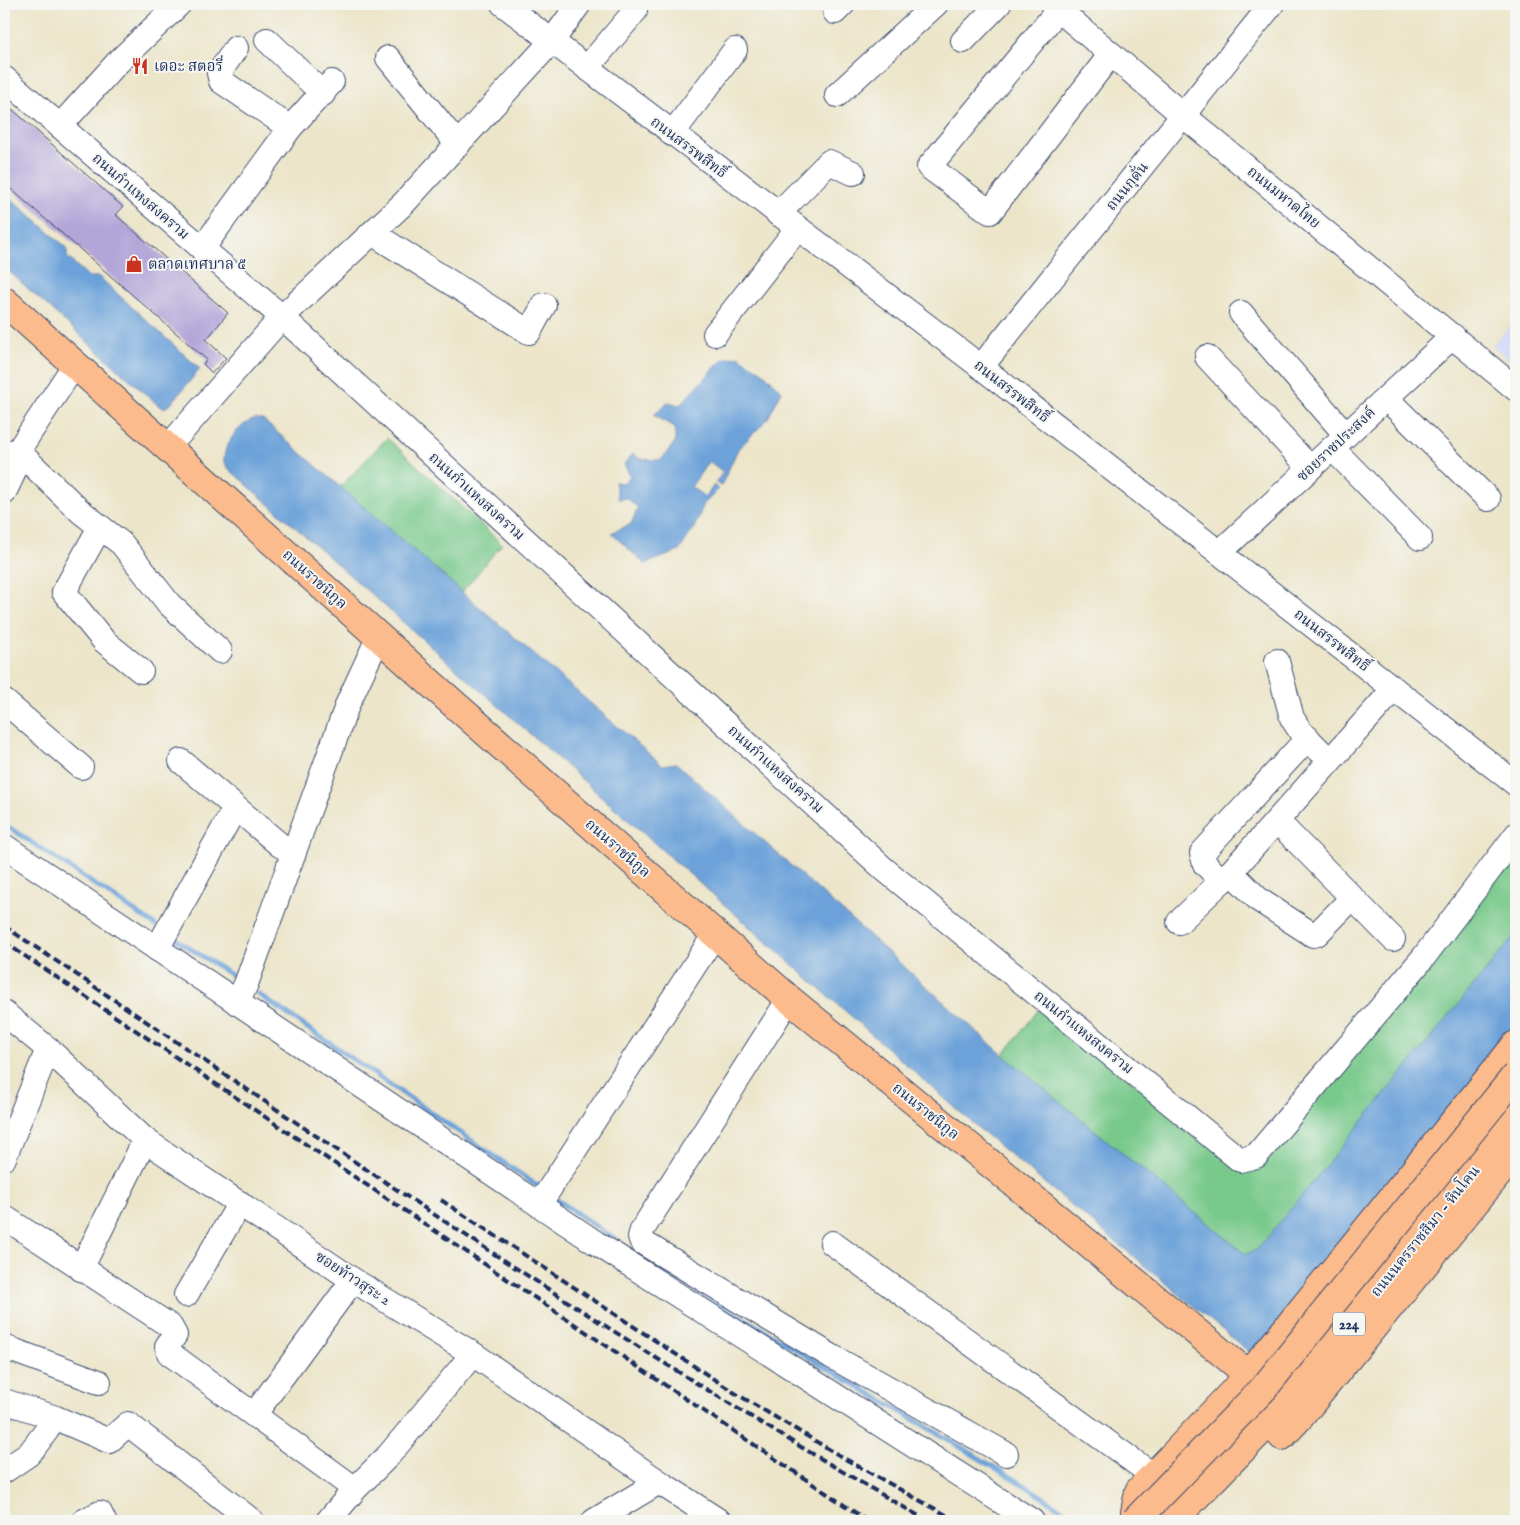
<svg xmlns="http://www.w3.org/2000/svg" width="1520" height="1525" viewBox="0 0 1520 1525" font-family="'IM FELL English','Noto Serif Thai',serif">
	<rect width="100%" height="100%" fill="#f6f6f2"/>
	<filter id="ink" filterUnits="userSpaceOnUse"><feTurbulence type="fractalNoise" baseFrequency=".02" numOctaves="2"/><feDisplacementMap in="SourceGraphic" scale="10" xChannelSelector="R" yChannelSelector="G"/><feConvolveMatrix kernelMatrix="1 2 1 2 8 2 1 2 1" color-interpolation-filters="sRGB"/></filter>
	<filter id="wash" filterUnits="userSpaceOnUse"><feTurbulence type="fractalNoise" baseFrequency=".0096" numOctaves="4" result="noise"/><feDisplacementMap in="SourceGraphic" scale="20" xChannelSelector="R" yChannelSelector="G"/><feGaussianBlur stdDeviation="1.12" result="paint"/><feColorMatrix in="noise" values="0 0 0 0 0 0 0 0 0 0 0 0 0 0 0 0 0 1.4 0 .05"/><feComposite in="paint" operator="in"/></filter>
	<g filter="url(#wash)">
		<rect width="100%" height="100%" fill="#ece5c9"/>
		<polygon fill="#d3d9f9" points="1516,321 1516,366 1492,345"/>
		<g fill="#78c98b" stroke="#4a7c74">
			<polygon points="387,438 502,544 462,592 340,487"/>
			<polygon points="1516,850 1516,934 1257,1250 1245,1254 1003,1055 1039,1009 1245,1169"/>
		</g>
		<g fill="#6ca2d9" stroke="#44689c">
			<polygon points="4,192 67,248 67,257 89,277 99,277 200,369 170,405 163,408 158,405 4,267"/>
			<polygon points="738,356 764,373 782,391 767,420 738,449 721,486 716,482 723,472 709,461 691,487 705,497 714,485 719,489 704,504 694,528 679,551 645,564 611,533 631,524 638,508 627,498 618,499 615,482 624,483 630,476 624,464 633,454 640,459 661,460 675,442 675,427 654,415 668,402 680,405 723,359"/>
			<path d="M256,419L263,420L662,765L676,763L1003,1055L1245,1254L1257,1250L1516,934V1033L1256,1351L1249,1352L985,1134L229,469L224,462C223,445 239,423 256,419Z"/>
		</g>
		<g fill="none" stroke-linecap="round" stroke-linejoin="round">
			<g stroke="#6ca2d9" stroke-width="5">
				<polyline points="4,824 155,925"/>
				<polyline points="177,940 236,978"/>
				<polyline points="258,994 542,1189"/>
				<polyline points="553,1197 642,1258 1021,1483 1080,1521"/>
			</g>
		</g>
		<g id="blocks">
			<polygon fill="#b2a5d8" points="4,102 123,207 116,215 228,313 206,340 226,358 212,373 203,364 207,360 4,183"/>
		</g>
	</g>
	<g filter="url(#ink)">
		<use href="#blocks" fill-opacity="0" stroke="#3a4a6e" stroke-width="1"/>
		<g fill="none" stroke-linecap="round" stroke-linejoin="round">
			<g stroke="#3a4a6e" stroke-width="26">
				<g id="minor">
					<polyline points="503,4 981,367 1516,784"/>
					<polyline points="1052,4 1184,116 1516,389"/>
					<polyline points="1059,9 929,167 990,212 1111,54"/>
					<polyline points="835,12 843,4"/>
					<polyline points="267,40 323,94"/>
					<polyline points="963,41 999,4"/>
					<polyline points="236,48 219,73 221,81 290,128"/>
					<polyline points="388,58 458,145"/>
					<polyline points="587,68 635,11"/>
					<polyline points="4,78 282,317 884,869 1240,1160 1256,1156 1423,958 1516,835"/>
					<polyline points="837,95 936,4"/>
					<polyline points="60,126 117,63 179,4"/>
					<polyline points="672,134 735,50"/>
					<polyline points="778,214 829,162 853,173"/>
					<polyline points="372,233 529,332 544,305"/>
					<polyline points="202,249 290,128 332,82"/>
					<polyline points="1241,313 1346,435"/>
					<polyline points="715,334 797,229"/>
					<polyline points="1207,357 1310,468"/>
					<polyline points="981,367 1272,4"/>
					<polyline points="1386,398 1488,499"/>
					<polyline points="169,446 282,317 404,203 552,41 579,4"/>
					<polyline points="1332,448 1420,538"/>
					<polyline points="4,453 18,451 75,364"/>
					<polyline points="4,493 12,476 18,451 80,511 122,544 169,604 220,651"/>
					<polyline points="100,527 64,592 104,641 141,671"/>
					<polyline points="1220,552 1453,336"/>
					<polyline points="1277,661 1292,718 1301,732 1319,750"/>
					<polyline points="4,701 81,767"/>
					<polyline points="181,761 280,845 294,853"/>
					<polyline points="1277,821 1393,939"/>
					<polyline points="4,846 596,1243 1032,1521"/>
					<polyline points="1231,872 1259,900 1313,935 1317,934 1352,898"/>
					<polyline points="1222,881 1205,864 1202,853 1308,738"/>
					<polyline points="1179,922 1231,872 1394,689"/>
					<polyline points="157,949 235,808"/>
					<polyline points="789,999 642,1230 640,1237 642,1242 831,1356 1006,1454"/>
					<polyline points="237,1003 246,984 348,703 379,636"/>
					<polyline points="4,1013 48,1049 145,1140 353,1280 473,1354 659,1482 719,1521"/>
					<polyline points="4,1158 48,1049"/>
					<polyline points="539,1205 715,934"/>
					<polyline points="4,1217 170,1326 175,1335 167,1346 169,1353 254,1415"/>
					<polyline points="832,1243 1154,1476"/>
					<polyline points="81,1269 145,1140"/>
					<polyline points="353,1280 254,1415 355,1489"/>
					<polyline points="186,1295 240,1203"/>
					<polyline points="4,1347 99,1382"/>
					<polyline points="4,1401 56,1418 109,1441 128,1424 252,1521"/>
					<polyline points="4,1471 29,1454 47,1430"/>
					<polyline points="84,1521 100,1513 104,1521"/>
					<polyline points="328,1521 355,1489 388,1456 473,1354"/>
					<polyline points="594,1521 659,1482"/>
				</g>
			</g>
			<g stroke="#3a4a6e" stroke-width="30">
				<g id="major">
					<polyline points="4,301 437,689 789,999 1249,1375"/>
					<polyline points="1282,1436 1299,1418 1516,1152"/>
					<polyline points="1140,1521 1135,1512 1139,1491 1249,1375 1516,1045"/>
					<polyline points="1172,1521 1286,1405 1516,1117"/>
				</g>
			</g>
			<use href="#minor" stroke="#fff" stroke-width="24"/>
			<use href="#major" stroke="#fbbb8c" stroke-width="28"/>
			<g stroke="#1b2f5e" stroke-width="4" stroke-dasharray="8 4" stroke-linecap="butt">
				<path d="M4,926C308,1129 609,1340 928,1521"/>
				<polyline points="4,942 868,1521"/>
				<polyline points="441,1200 735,1393 847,1460 957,1521"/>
			</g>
			<g stroke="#3a4a6e" stroke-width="30" stroke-linecap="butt">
				<polyline id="major-bridge" points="1135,1521 1264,1388 1516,1075"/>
			</g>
			<use href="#major-bridge" stroke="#fbbb8c" stroke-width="28"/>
		</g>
	</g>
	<defs>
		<g id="restaurant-bare" transform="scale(1.35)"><path d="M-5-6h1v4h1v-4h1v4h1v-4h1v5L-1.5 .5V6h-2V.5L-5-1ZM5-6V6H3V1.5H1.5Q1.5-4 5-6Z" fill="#c8321e" stroke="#f6f6f2" stroke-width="2.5" paint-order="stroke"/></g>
		<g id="shop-bare" transform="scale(1.35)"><path d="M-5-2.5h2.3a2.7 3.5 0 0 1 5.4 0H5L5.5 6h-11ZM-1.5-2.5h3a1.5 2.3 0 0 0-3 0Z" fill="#c8321e" stroke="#f6f6f2" stroke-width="2.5" paint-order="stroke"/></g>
	</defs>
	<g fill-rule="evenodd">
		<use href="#restaurant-bare" x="140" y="66"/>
		<use href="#shop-bare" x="134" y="264"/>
	</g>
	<g text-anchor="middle" stroke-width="4" stroke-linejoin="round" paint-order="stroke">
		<rect fill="#f6f6f2" stroke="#5d6b8a" stroke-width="1" x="1333" y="1312.5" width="32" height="23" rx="4"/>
		<g font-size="14" font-weight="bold" fill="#1b2f5e">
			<text x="1349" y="1329">224</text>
		</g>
		<g font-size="15" fill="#1b2f5e" stroke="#f6f6f2" text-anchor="start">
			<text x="154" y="71">เดอะ สตอรี่</text>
			<text x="148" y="269">ตลาดเทศบาล ๕</text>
		</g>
		<g font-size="15" fill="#1b2f5e" stroke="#f6f6f2">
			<text transform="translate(689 147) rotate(37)" y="5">ถนนสรรพสิทธิ์</text>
			<text transform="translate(1127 186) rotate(-51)" y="5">ถนนกุดั่น</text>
			<text transform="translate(141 196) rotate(41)" y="5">ถนนกำแหงสงคราม</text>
			<text transform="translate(1284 197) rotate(39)" y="5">ถนนมหาดไทย</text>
			<text transform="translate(1012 391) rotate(38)" y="5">ถนนสรรพสิทธิ์</text>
			<text transform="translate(1336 444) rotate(-43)" y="5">ซอยราชประสงค์</text>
			<text transform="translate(477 496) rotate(42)" y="5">ถนนกำแหงสงคราม</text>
			<text transform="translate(315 579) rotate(42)" y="5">ถนนราชนิกูล</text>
			<text transform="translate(1332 640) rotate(38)" y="5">ถนนสรรพสิทธิ์</text>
			<text transform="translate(776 769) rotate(42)" y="5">ถนนกำแหงสงคราม</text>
			<text transform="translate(618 848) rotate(41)" y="5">ถนนราชนิกูล</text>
			<text transform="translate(1084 1032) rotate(39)" y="5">ถนนกำแหงสงคราม</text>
			<text transform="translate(926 1111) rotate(39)" y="5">ถนนราชนิกูล</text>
			<text transform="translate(1425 1231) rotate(-51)" y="5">ถนนนครราชสีมา - หินโคน</text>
			<text transform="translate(353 1278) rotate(33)" y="5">ซอยท้าวสุระ 2</text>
		</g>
	</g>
	<rect width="1520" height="1525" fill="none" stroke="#f6f6f2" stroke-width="20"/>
</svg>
